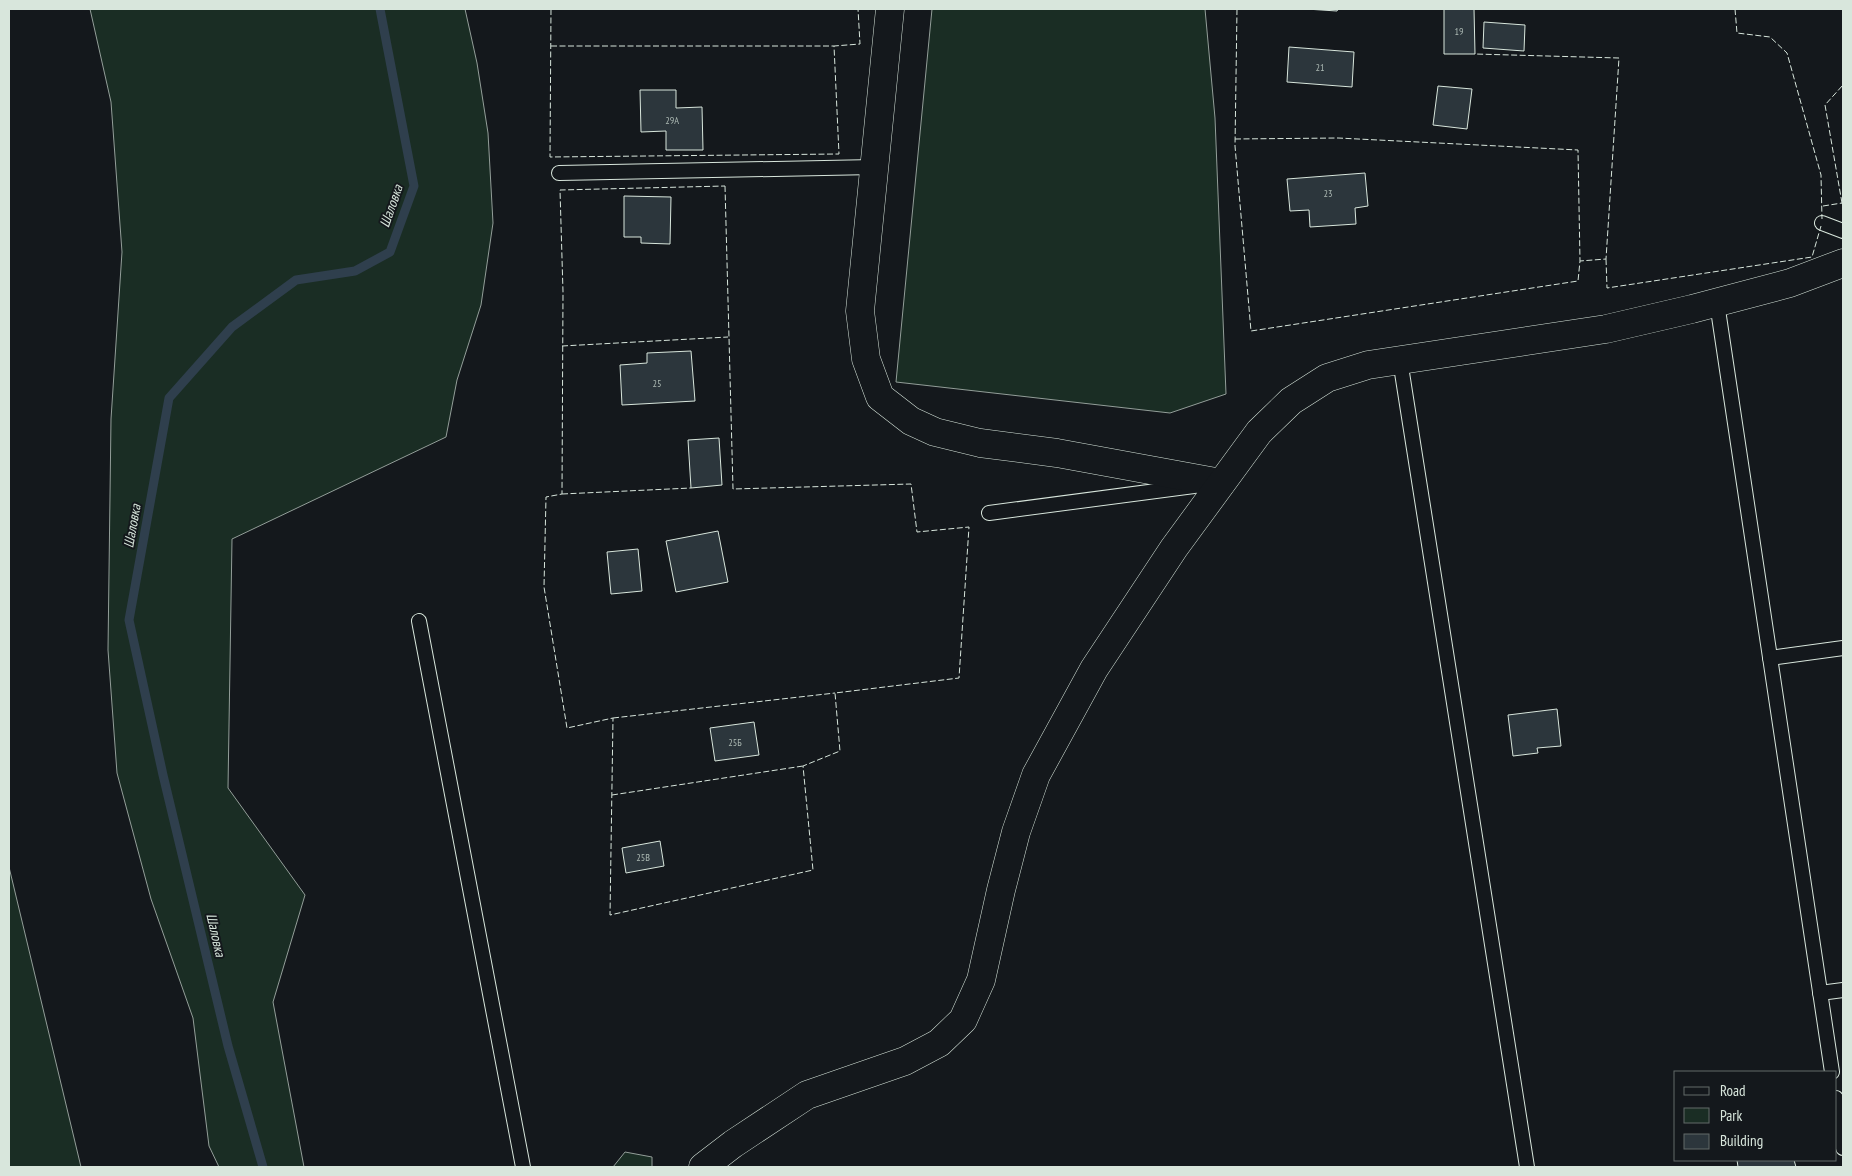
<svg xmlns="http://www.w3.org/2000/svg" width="1852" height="1176" viewBox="0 0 1852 1176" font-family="'PT Sans Narrow',sans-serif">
	<rect width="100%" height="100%" fill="#14181c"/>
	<g fill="#1a2d24" stroke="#939e99">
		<polygon points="90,9 465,9 477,63 488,133 493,223 481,305 457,380 446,437 232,539 228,788 305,895 273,1002 304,1167 219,1167 209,1146 193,1018 151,899 117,773 108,650 111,419 122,252 111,102"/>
		<polygon points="932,9 1205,9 1215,118 1226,394 1170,413 896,382"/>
		<polygon points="9,867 81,1167 9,1167"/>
		<polygon points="625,1152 652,1157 652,1167 613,1167"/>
	</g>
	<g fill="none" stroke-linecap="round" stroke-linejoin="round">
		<polyline stroke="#2f3f4d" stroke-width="9" points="263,1167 228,1046 163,775 129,620 169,398 232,327 296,280 355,271 390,252 414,186 380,9"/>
	</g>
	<g fill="#2c363c" stroke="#d8e6dc">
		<polygon points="1306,9 1338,9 1337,11"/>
		<polygon points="1444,9 1474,9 1475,54 1444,54"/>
		<polygon points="1484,22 1525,25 1524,51 1483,48"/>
		<polygon points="1289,47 1354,52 1352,87 1287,82"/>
		<polygon points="1438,86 1472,89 1467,129 1433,125"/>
		<polygon points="640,90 676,90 676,108 702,107 703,150 666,150 666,131 641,132"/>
		<polygon points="1365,173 1368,206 1355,208 1356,224 1310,227 1309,210 1290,211 1287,179"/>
		<polygon points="624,196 671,197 670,244 641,243 641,237 624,237"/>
		<polygon points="691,351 695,401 622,405 620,365 647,363 647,353"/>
		<polygon points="719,438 722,485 691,488 688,440"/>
		<polygon points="718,531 728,582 676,592 666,541"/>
		<polygon points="638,549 642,591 611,594 607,552"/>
		<polygon points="1557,709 1561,746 1537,748 1538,753 1513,756 1508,715"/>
		<polygon points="754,722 759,755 715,761 710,728"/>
		<polygon points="660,841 664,866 626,873 622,848"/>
		<polygon points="1737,1160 1794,1160 1796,1167 1738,1167"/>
	</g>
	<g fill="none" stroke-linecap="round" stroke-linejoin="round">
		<g stroke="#d8e6dc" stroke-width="16">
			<g id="lane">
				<polyline points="559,173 874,167"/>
				<polyline points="1822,223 1843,231"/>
				<polyline points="1717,303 1832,1072"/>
				<polyline points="1400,360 1527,1167"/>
				<polyline points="989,513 1194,486"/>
				<polyline points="419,621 523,1167"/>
				<polyline points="1770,658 1843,648"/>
				<polyline points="1820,993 1843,990"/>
				<polyline points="1836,1098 1843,1148"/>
			</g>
		</g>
		<g stroke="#d8e6dc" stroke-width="29">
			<g id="street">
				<polyline points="890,9 860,311 866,359 880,397 911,421 935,432 980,443 1057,453 1221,483"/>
				<polyline points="703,1167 733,1144 807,1095 905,1061 939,1043 963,1020 981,980 1001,890 1016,832 1036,775 1094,669 1174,548 1259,432 1291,401 1327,378 1368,365 1606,329 1692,309 1790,283 1843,263"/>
			</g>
		</g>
		<use href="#lane" stroke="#14181c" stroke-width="14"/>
		<use href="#street" stroke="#14181c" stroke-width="28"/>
		<g stroke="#d8e6dc" stroke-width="1" stroke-dasharray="6 2.5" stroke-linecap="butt">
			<polyline points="551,9 550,157 839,154 834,46 860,44 858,9"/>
			<polyline points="1237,9 1235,146 1251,331 1578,281 1580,261 1606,259 1619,58 1475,54"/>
			<polyline points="1735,9 1737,33 1770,37 1787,53 1821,175 1822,219"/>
			<polyline points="551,46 834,46"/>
			<polyline points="1235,139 1338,138 1578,150 1580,261"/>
			<polygon points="725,186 733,489 911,484 917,532 969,527 959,678 835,693 840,751 803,766 813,870 610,915 613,718 567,728 544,587 546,497 562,494 563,292 560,190"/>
			<polyline points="1842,203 1825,105 1843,85"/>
			<polyline points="1823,206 1842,203 1843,206"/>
			<polyline points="1606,259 1607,288 1812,257 1821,226"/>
			<polyline points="562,346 728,337"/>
			<polyline points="562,494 691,488"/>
			<polyline points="613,718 835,693"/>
			<polyline points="612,795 803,766"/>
		</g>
	</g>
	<g text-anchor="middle" stroke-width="4" stroke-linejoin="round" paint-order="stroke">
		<g font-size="10" fill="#adbab4">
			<text x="1459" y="35">19</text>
			<text x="1320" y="71">21</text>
			<text x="672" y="124">29А</text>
			<text x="1328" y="197">23</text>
			<text x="657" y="387">25</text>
			<text x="735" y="746">25Б</text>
			<text x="643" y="861">25В</text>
		</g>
		<g font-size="14" font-style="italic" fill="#d8e6dc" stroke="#14181c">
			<text transform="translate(391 206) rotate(-71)" y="5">Шаловка</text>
			<text transform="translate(132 526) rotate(-80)" y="5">Шаловка</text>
			<text transform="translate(216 935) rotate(77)" y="5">Шаловка</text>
		</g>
	</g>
	<rect width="1852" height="1176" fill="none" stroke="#d8e6dc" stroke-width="20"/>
	<rect x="1674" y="1071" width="162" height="90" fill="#14181c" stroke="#626a69"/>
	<rect x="1684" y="1087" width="25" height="8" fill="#14181c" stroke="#626a69"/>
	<text x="1720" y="1096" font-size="15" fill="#d8e6dc">Road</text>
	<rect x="1684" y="1108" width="25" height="15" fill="#1a2d24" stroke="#626a69"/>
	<text x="1720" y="1121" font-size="15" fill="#d8e6dc">Park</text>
	<rect x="1684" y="1134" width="25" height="15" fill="#2c363c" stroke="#626a69"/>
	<text x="1720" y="1146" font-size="15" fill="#d8e6dc">Building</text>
</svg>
